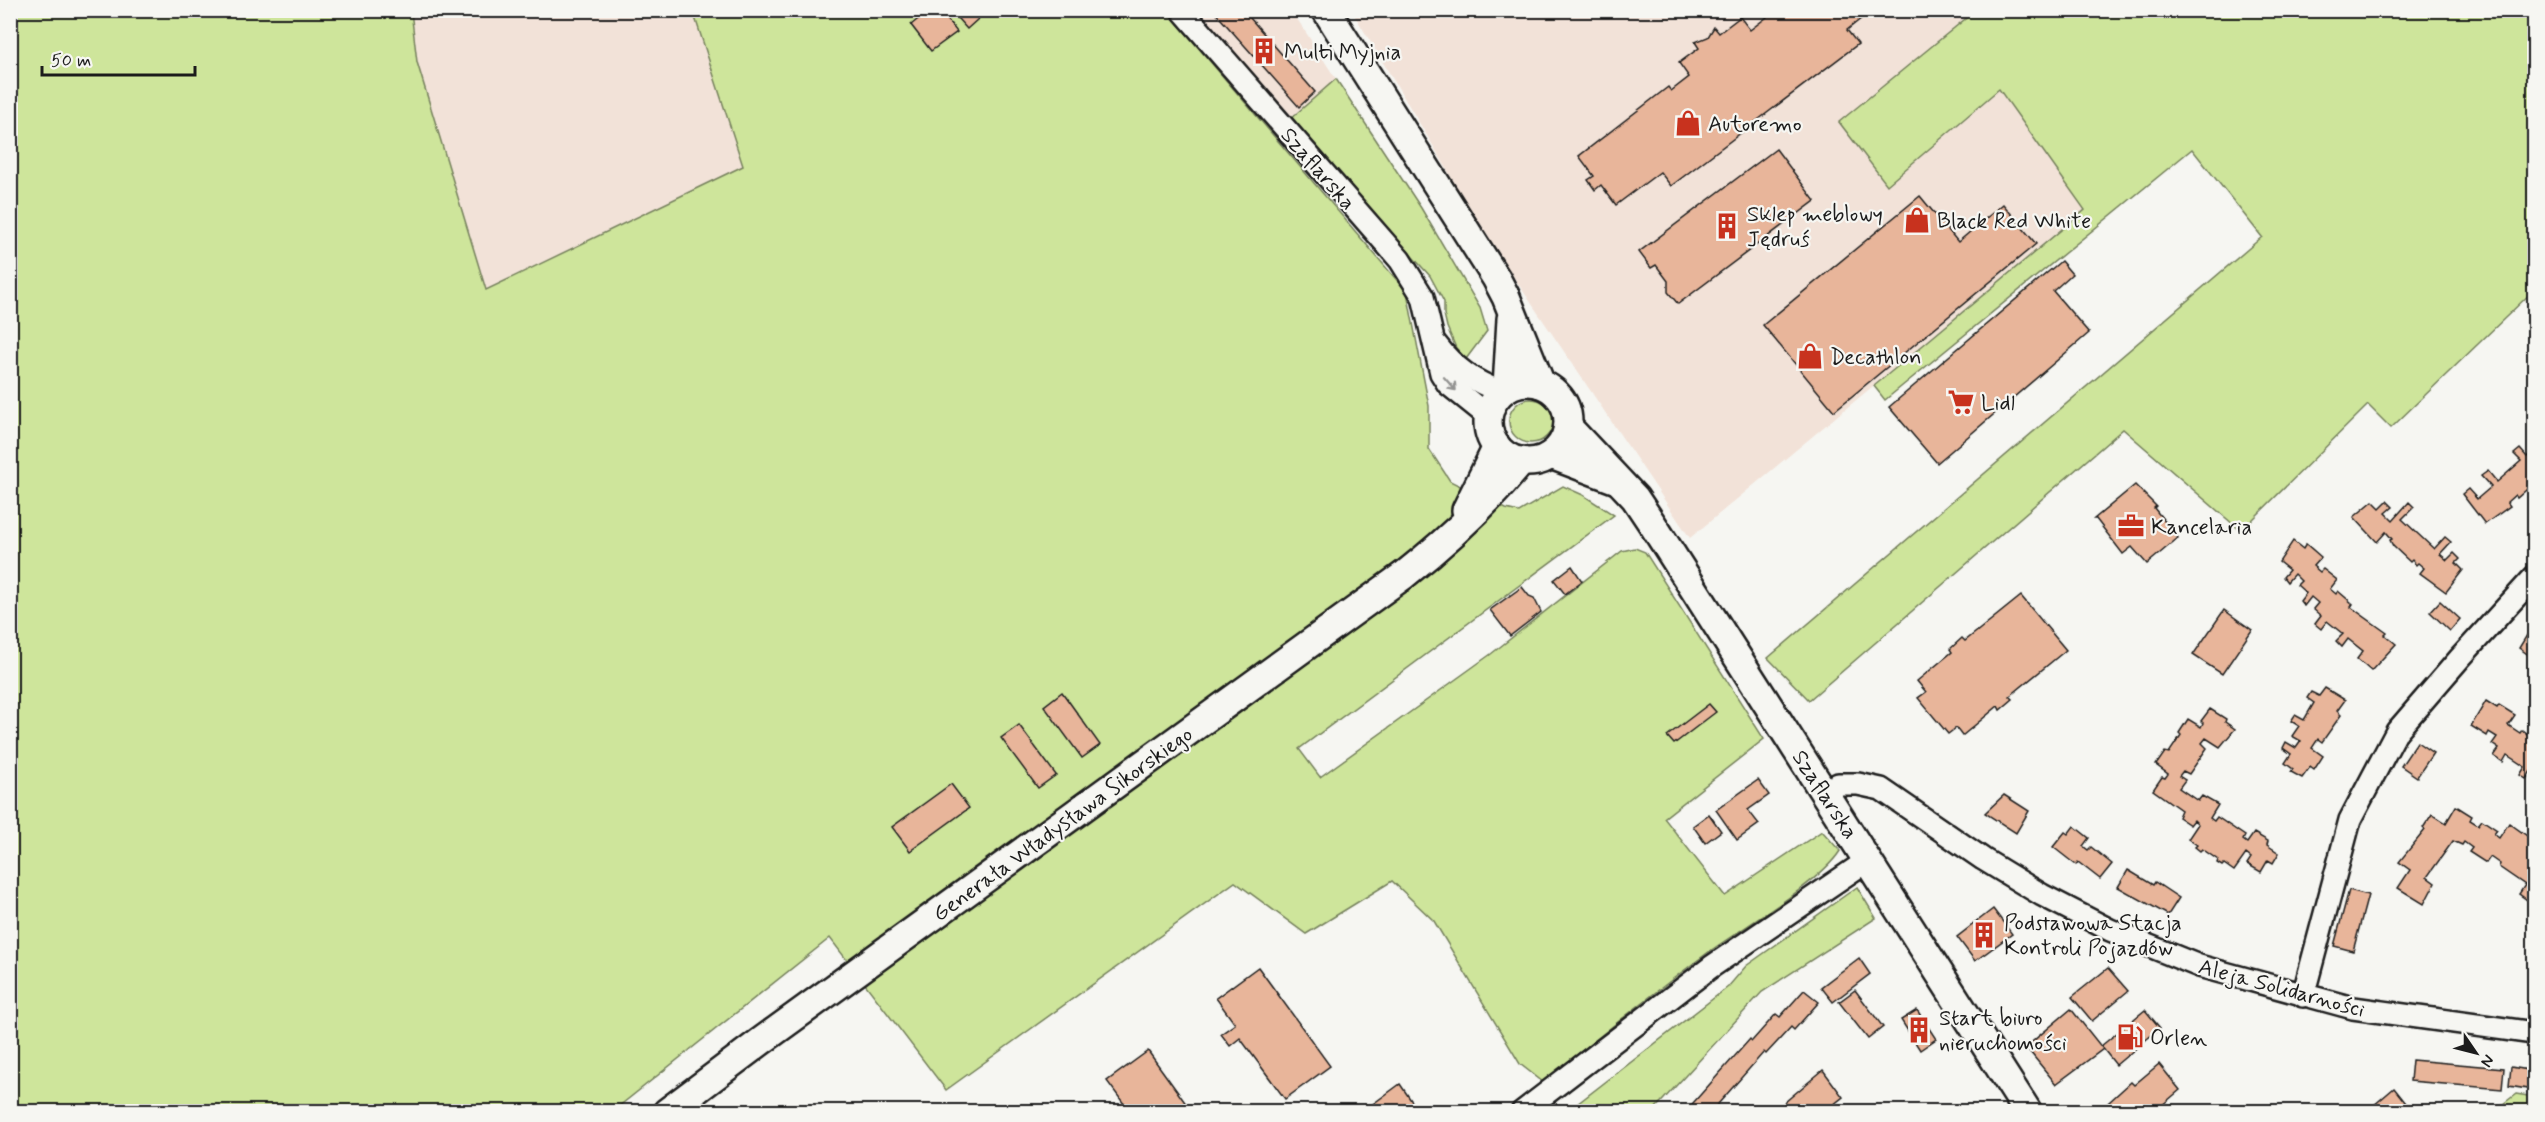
<svg xmlns="http://www.w3.org/2000/svg" width="2545" height="1122" viewBox="0 0 2545 1122" font-family="Mynerve,sans-serif">
	<rect width="100%" height="100%" fill="#f6f6f2"/>
	<filter id="ink" filterUnits="userSpaceOnUse"><feTurbulence type="fractalNoise" baseFrequency=".0167" numOctaves="2"/><feDisplacementMap in="SourceGraphic" scale="12" xChannelSelector="R" yChannelSelector="G"/><feConvolveMatrix kernelMatrix="1 2 1 2 8 2 1 2 1" color-interpolation-filters="sRGB"/></filter>
	<g filter="url(#ink)">
		<g fill="#f2e2d8">
			<polygon points="411,11 693,11 744,166 486,290 417,62"/>
			<polygon points="1196,11 1292,11 1336,79 1289,120"/>
			<polygon points="1352,11 1975,11 1840,121 1887,185 1999,89 2085,210 1690,538 1465,205 1444,164"/>
		</g>
		<g fill="#cee59b" stroke="#75805c" stroke-width="1.5">
			<path d="M10,11H411L417,62L486,290L743,166L693,11H1167L1407,292L1429,406V449L1450,481L1506,509L1519,512L1563,486L1583,495L1614,515L1299,749L1320,777L1491,654L1622,551L1635,548L1645,552L1764,739L1664,818L1725,896L1822,831L1840,851C1819,884 1740,929 1706,954C1650,995 1597,1039 1543,1082L1520,1064L1434,921L1392,881L1306,934L1235,882L946,1090L830,938L613,1111H11Z"/>
			<polygon points="1975,11 2534,11 2534,290 2391,428 2368,405 2241,531 2123,429 1809,700 1768,658 2262,237 2192,149 1885,400 1874,386 2085,210 1999,89 1887,185 1839,122"/>
			<polygon points="1336,79 1421,208 1480,308 1487,331 1466,359 1456,348 1447,327 1444,314 1444,302 1430,276 1289,120"/>
			<circle cx="1531" cy="421" r="22"/>
			<polygon points="1857,887 1876,918 1762,992 1653,1111 1568,1111 1728,987 1746,966"/>
			<polygon points="2516,1094 2534,1097 2534,1111 2494,1111"/>
		</g>
		<g fill="#e8b59a" stroke="#1c1c1c" stroke-width="1.5">
			<polygon points="929,10 940,10 957,32 931,51 911,25"/>
			<polygon points="950,10 988,10 967,29"/>
			<polygon points="1213,10 1243,10 1315,92 1299,107"/>
			<polygon points="1772,10 1872,10 1847,30 1858,44 1671,186 1660,172 1616,205 1601,185 1595,190 1588,180 1594,176 1579,156 1668,87 1671,91 1689,77 1679,63 1699,48 1695,42 1708,37 1714,27 1719,33 1740,17 1750,30 1767,17 1766,15"/>
			<polygon points="1776,149 1815,201 1678,304 1668,292 1668,281 1656,265 1651,268 1639,252"/>
			<polygon points="1920,196 1958,242 2003,204 2036,244 1834,411 1763,325"/>
			<polygon points="2061,261 2072,274 2053,291 2089,333 1937,463 1889,407"/>
			<polygon points="2520,449 2527,457 2534,450 2534,483 2517,498 2515,495 2507,502 2510,506 2485,524 2462,494 2468,489 2477,499 2491,487 2481,476 2488,471 2497,482 2521,461 2514,454"/>
			<polygon points="2135,485 2156,506 2154,508 2178,538 2147,564 2132,547 2123,554 2096,519 2094,519"/>
			<polygon points="2373,501 2380,508 2387,501 2393,507 2386,513 2393,520 2409,502 2414,507 2402,519 2434,549 2445,537 2451,542 2440,554 2447,560 2454,553 2460,559 2456,563 2463,570 2446,592 2420,573 2424,568 2418,563 2416,565 2412,560 2410,562 2393,546 2390,540 2392,539 2386,532 2377,542 2354,517"/>
			<polygon points="2293,541 2303,549 2306,544 2321,557 2313,566 2320,572 2323,569 2337,580 2330,589 2336,594 2338,591 2353,604 2351,607 2387,633 2385,635 2396,644 2371,671 2357,659 2363,651 2348,639 2342,647 2336,641 2343,634 2327,621 2321,629 2315,624 2321,616 2313,609 2318,603 2311,597 2304,606 2300,601 2306,593 2297,585 2301,581 2294,574 2287,582 2283,577 2289,570 2279,562"/>
			<polygon points="1572,566 1582,581 1565,594 1554,580"/>
			<polygon points="1522,587 1529,596 1534,598 1541,612 1510,636 1490,610"/>
			<polygon points="2021,596 2066,650 2010,696 2013,699 2000,710 1998,706 1962,736 1956,728 1948,734 1918,698 1926,692 1917,681 1952,652 1950,649 1962,638 1965,641"/>
			<polygon points="2440,601 2460,619 2450,631 2430,612"/>
			<polygon points="2224,610 2252,630 2222,674 2193,655"/>
			<polygon points="2527,635 2534,640 2534,650 2530,656 2519,648"/>
			<polygon points="2325,688 2345,700 2337,711 2341,715 2322,742 2318,739 2312,748 2323,756 2314,770 2310,767 2302,778 2291,772 2293,769 2285,763 2291,754 2283,748 2286,742 2296,748 2301,741 2292,736 2299,726 2291,721 2295,715 2304,720 2314,703 2307,698 2311,692 2319,696"/>
			<polygon points="1062,692 1100,745 1082,758 1044,706"/>
			<polygon points="2486,701 2497,708 2499,705 2515,715 2508,725 2520,733 2522,730 2534,739 2534,773 2531,771 2526,779 2520,775 2525,767 2507,755 2503,762 2494,756 2499,749 2492,744 2497,737 2489,732 2487,736 2471,726"/>
			<polygon points="1709,704 1716,712 1674,744 1667,736"/>
			<polygon points="2210,709 2226,719 2225,722 2235,729 2220,747 2206,738 2202,743 2207,748 2189,774 2183,771 2179,776 2185,780 2179,788 2198,801 2202,796 2218,805 2210,818 2214,821 2217,817 2245,836 2243,840 2247,843 2254,833 2268,841 2267,845 2279,853 2273,863 2268,860 2261,872 2247,864 2251,858 2246,854 2234,871 2224,864 2222,866 2217,863 2218,860 2202,849 2200,851 2195,847 2197,845 2188,839 2198,824 2194,820 2190,825 2178,817 2181,810 2153,790 2162,777 2165,778 2168,774 2156,765 2165,752 2169,753 2181,735 2179,733 2188,719 2201,727 2203,723 2201,721"/>
			<polygon points="1019,725 1056,775 1038,788 1001,738"/>
			<polygon points="2417,742 2433,753 2417,777 2401,766"/>
			<polygon points="1758,780 1769,795 1748,810 1759,824 1737,840 1716,810"/>
			<polygon points="951,784 969,808 910,851 892,827"/>
			<polygon points="2004,795 2029,811 2016,833 1985,813"/>
			<polygon points="2456,806 2472,816 2470,820 2478,825 2482,820 2497,830 2494,834 2499,838 2509,823 2534,841 2534,905 2519,894 2525,885 2499,867 2500,864 2490,857 2486,863 2469,852 2472,848 2464,842 2462,845 2453,841 2427,877 2435,883 2424,904 2398,888 2410,870 2399,862 2425,830 2423,828 2432,814 2446,823"/>
			<polygon points="1709,814 1721,831 1705,843 1693,826"/>
			<polygon points="2074,826 2089,838 2083,846 2088,850 2091,847 2112,864 2100,879 2078,862 2076,865 2053,847 2065,832 2068,834"/>
			<polygon points="2128,870 2153,885 2155,882 2179,898 2168,915 2118,887"/>
			<polygon points="2349,890 2368,895 2353,951 2334,946"/>
			<polygon points="1993,909 2012,934 1975,961 1957,937"/>
			<polygon points="1859,958 1870,974 1833,1002 1821,987"/>
			<polygon points="1258,967 1330,1066 1285,1099 1240,1038 1230,1046 1221,1034 1235,1024 1216,998"/>
			<polygon points="2108,968 2128,991 2092,1021 2072,997"/>
			<polygon points="1804,990 1819,1002 1794,1030 1791,1027 1766,1054 1764,1052 1711,1112 1685,1112 1750,1039 1752,1041 1776,1014 1780,1017"/>
			<polygon points="1855,990 1883,1027 1868,1039 1839,1002"/>
			<polygon points="2071,1009 2103,1049 2056,1084 2026,1047"/>
			<polygon points="1917,1010 1936,1039 1920,1050 1901,1020"/>
			<polygon points="2145,1010 2160,1028 2116,1065 2101,1046"/>
			<polygon points="1148,1051 1192,1112 1130,1112 1107,1081"/>
			<polygon points="2412,1060 2504,1068 2502,1089 2410,1081"/>
			<polygon points="2159,1064 2180,1090 2154,1112 2098,1112 2131,1082 2134,1085"/>
			<polygon points="2511,1067 2534,1071 2534,1090 2509,1086"/>
			<polygon points="1823,1070 1843,1097 1824,1112 1773,1112"/>
			<polygon points="1400,1084 1419,1112 1362,1112"/>
			<polygon points="2394,1088 2413,1112 2366,1112"/>
		</g>
		<g fill="none" stroke-linecap="round" stroke-linejoin="round">
			<g stroke="#1c1c1c" stroke-width="26">
				<g id="minor">
					<polyline points="1182,10 1400,260 1423,297 1441,373 1448,384 1489,417"/>
					<path d="M1436,344C1454,368 1474,382 1502,392"/>
					<polyline points="1825,792 1838,784 1858,784 1881,789 1983,859 2042,895 2110,930 2199,966 2353,1008 2534,1033"/>
					<polyline points="2303,996 2350,820 2397,731 2460,658 2534,577"/>
					<polyline points="1522,1112 1711,967 1868,860"/>
				</g>
			</g>
			<g stroke="#1c1c1c" stroke-width="32">
				<g id="tertiary">
					<polyline points="1326,10 1496,278 1506,297 1541,384"/>
					<circle cx="1528" cy="422" r="40"/>
					<polyline points="1507,388 1511,319"/>
					<polyline points="1568,427 1635,498 1653,525 2028,1112"/>
					<polyline points="1551,455 1614,479"/>
					<polyline points="1466,510 1497,447"/>
					<path d="M667,1112L760,1042L1404,575C1447,541 1487,504 1522,461"/>
				</g>
			</g>
			<use href="#minor" stroke="#f6f6f2" stroke-width="21"/>
			<use href="#tertiary" stroke="#f6f6f2" stroke-width="27"/>
		</g>
		<defs><path id="oneway-shaft" d="M-6 0H5M1.5-3L5.5 0L1.5 3" fill="none" stroke-width="1.6" stroke-linecap="round" stroke-linejoin="round" transform="scale(1.5)"/></defs>
		<use stroke="#949492" href="#oneway-shaft" transform="translate(1450 384) rotate(48)"/>
	</g>
	<defs>
		<g id="building-bare" transform="scale(2.07)"><path d="M-4-6H4V6H1V3H-1V6H-4ZM-2.5-4.3h1.7v1.8h-1.7ZM.8-4.3h1.7v1.8H.8ZM-2.5-1h1.7V.8h-1.7ZM.8-1h1.7V.8H.8Z" fill="#c8321e" stroke="#f6f6f2" stroke-width="2.5" paint-order="stroke"/></g>
		<g id="shop-bare" transform="scale(2.07)"><path d="M-5-2.5h2.3a2.7 3.5 0 0 1 5.4 0H5L5.5 6h-11ZM-1.5-2.5h3a1.5 2.3 0 0 0-3 0Z" fill="#c8321e" stroke="#f6f6f2" stroke-width="2.5" paint-order="stroke"/></g>
		<g id="supermarket-bare" transform="scale(2.07)"><path d="M-6-5.5h2.5l.6 2H6L4.5 2H-2.5L-4.4-4H-6ZM-1.5 3.2a1.3 1.3 0 1 0 .1 0ZM3 3.2a1.3 1.3 0 1 0 .1 0Z" fill="#c8321e" stroke="#f6f6f2" stroke-width="2.5" paint-order="stroke"/></g>
		<g id="office-bare" transform="scale(2.07)"><path d="M-6-3h4V-5.5h4V-3h4V5H-6ZM-1-4.5V-3h2v-1.5ZM-6 0V1H6V0Z" fill="#c8321e" stroke="#f6f6f2" stroke-width="2.5" paint-order="stroke"/></g>
		<g id="fuel-bare" transform="scale(2.07)"><path d="M-5.5-6h7V0h2V4h1.3V-2.5L3-4.5l.8-.8L6-3V5H2.5V1h-1V6h-7ZM-4.2-4.7v3.2H.2V-4.7Z" fill="#c8321e" stroke="#f6f6f2" stroke-width="2.5" paint-order="stroke"/></g>
	</defs>
	<g fill-rule="evenodd">
		<use href="#building-bare" x="1264" y="51"/>
		<use href="#shop-bare" x="1688" y="123"/>
		<use href="#shop-bare" x="1917" y="220"/>
		<use href="#building-bare" x="1727" y="226"/>
		<use href="#shop-bare" x="1810" y="356"/>
		<use href="#supermarket-bare" x="1961" y="402"/>
		<use href="#office-bare" x="2131" y="526"/>
		<use href="#building-bare" x="1984" y="935"/>
		<use href="#building-bare" x="1919" y="1030"/>
		<use href="#fuel-bare" x="2130" y="1037"/>
	</g>
	<g text-anchor="middle" stroke-width="4.5" stroke-linejoin="round" paint-order="stroke">
		<g font-size="22" fill="#1c1c1c" stroke="#f6f6f2" text-anchor="start">
			<text x="1284" y="59">Multi Myjnia</text>
			<text x="1708" y="131">Autoremo</text>
			<text x="1747" y="221">Sklep meblowy<tspan x="1747" dy="25">Jędruś</tspan></text>
			<text x="1937" y="228">Black Red White</text>
			<text x="1830" y="364">Decathlon</text>
			<text x="1981" y="410">Lidl</text>
			<text x="2151" y="534">Kancelaria</text>
			<text x="2004" y="930">Podstawowa Stacja<tspan x="2004" dy="25">Kontroli Pojazdów</tspan></text>
			<text x="1939" y="1025">Start biuro<tspan x="1939" dy="25">nieruchomości</tspan></text>
			<text x="2150" y="1045">Orlen</text>
		</g>
		<g font-size="22" fill="#1c1c1c" stroke="#f6f6f2">
			<text transform="translate(1319 168) rotate(49)" y="8">Szaflarska</text>
			<text transform="translate(1826 794) rotate(57)" y="8">Szaflarska</text>
			<text transform="translate(1062 823) rotate(-36)" y="8">Generała Władysława Sikorskiego</text>
			<text transform="translate(2282 987) rotate(15)" y="8">Aleja Solidarności</text>
		</g>
	</g>
	<rect width="2545" height="1122" fill="none" stroke="#f6f6f2" stroke-width="36"/>
	<rect x="18" y="18" width="2509" height="1086" fill="none" stroke="#1c1c1c" stroke-width="2" filter="url(#ink)"/>
	<g transform="translate(2476 1053) rotate(125)" stroke="#f6f6f2" stroke-width="4.5" paint-order="stroke">
	<path d="M0-4.5L10 22L0 15L-10 22Z" fill="#1c1c1c"/>
	<text y="-9" font-size="16" font-weight="bold" text-anchor="middle" fill="#1c1c1c">N</text>
	</g>
	<path d="M42 66v9h153v-9" fill="none" stroke="#1c1c1c" stroke-width="3"/>
	<text x="51" y="66" font-size="18" fill="#1c1c1c" stroke="#f6f6f2" stroke-width="4.5" paint-order="stroke">50 m</text>
</svg>
